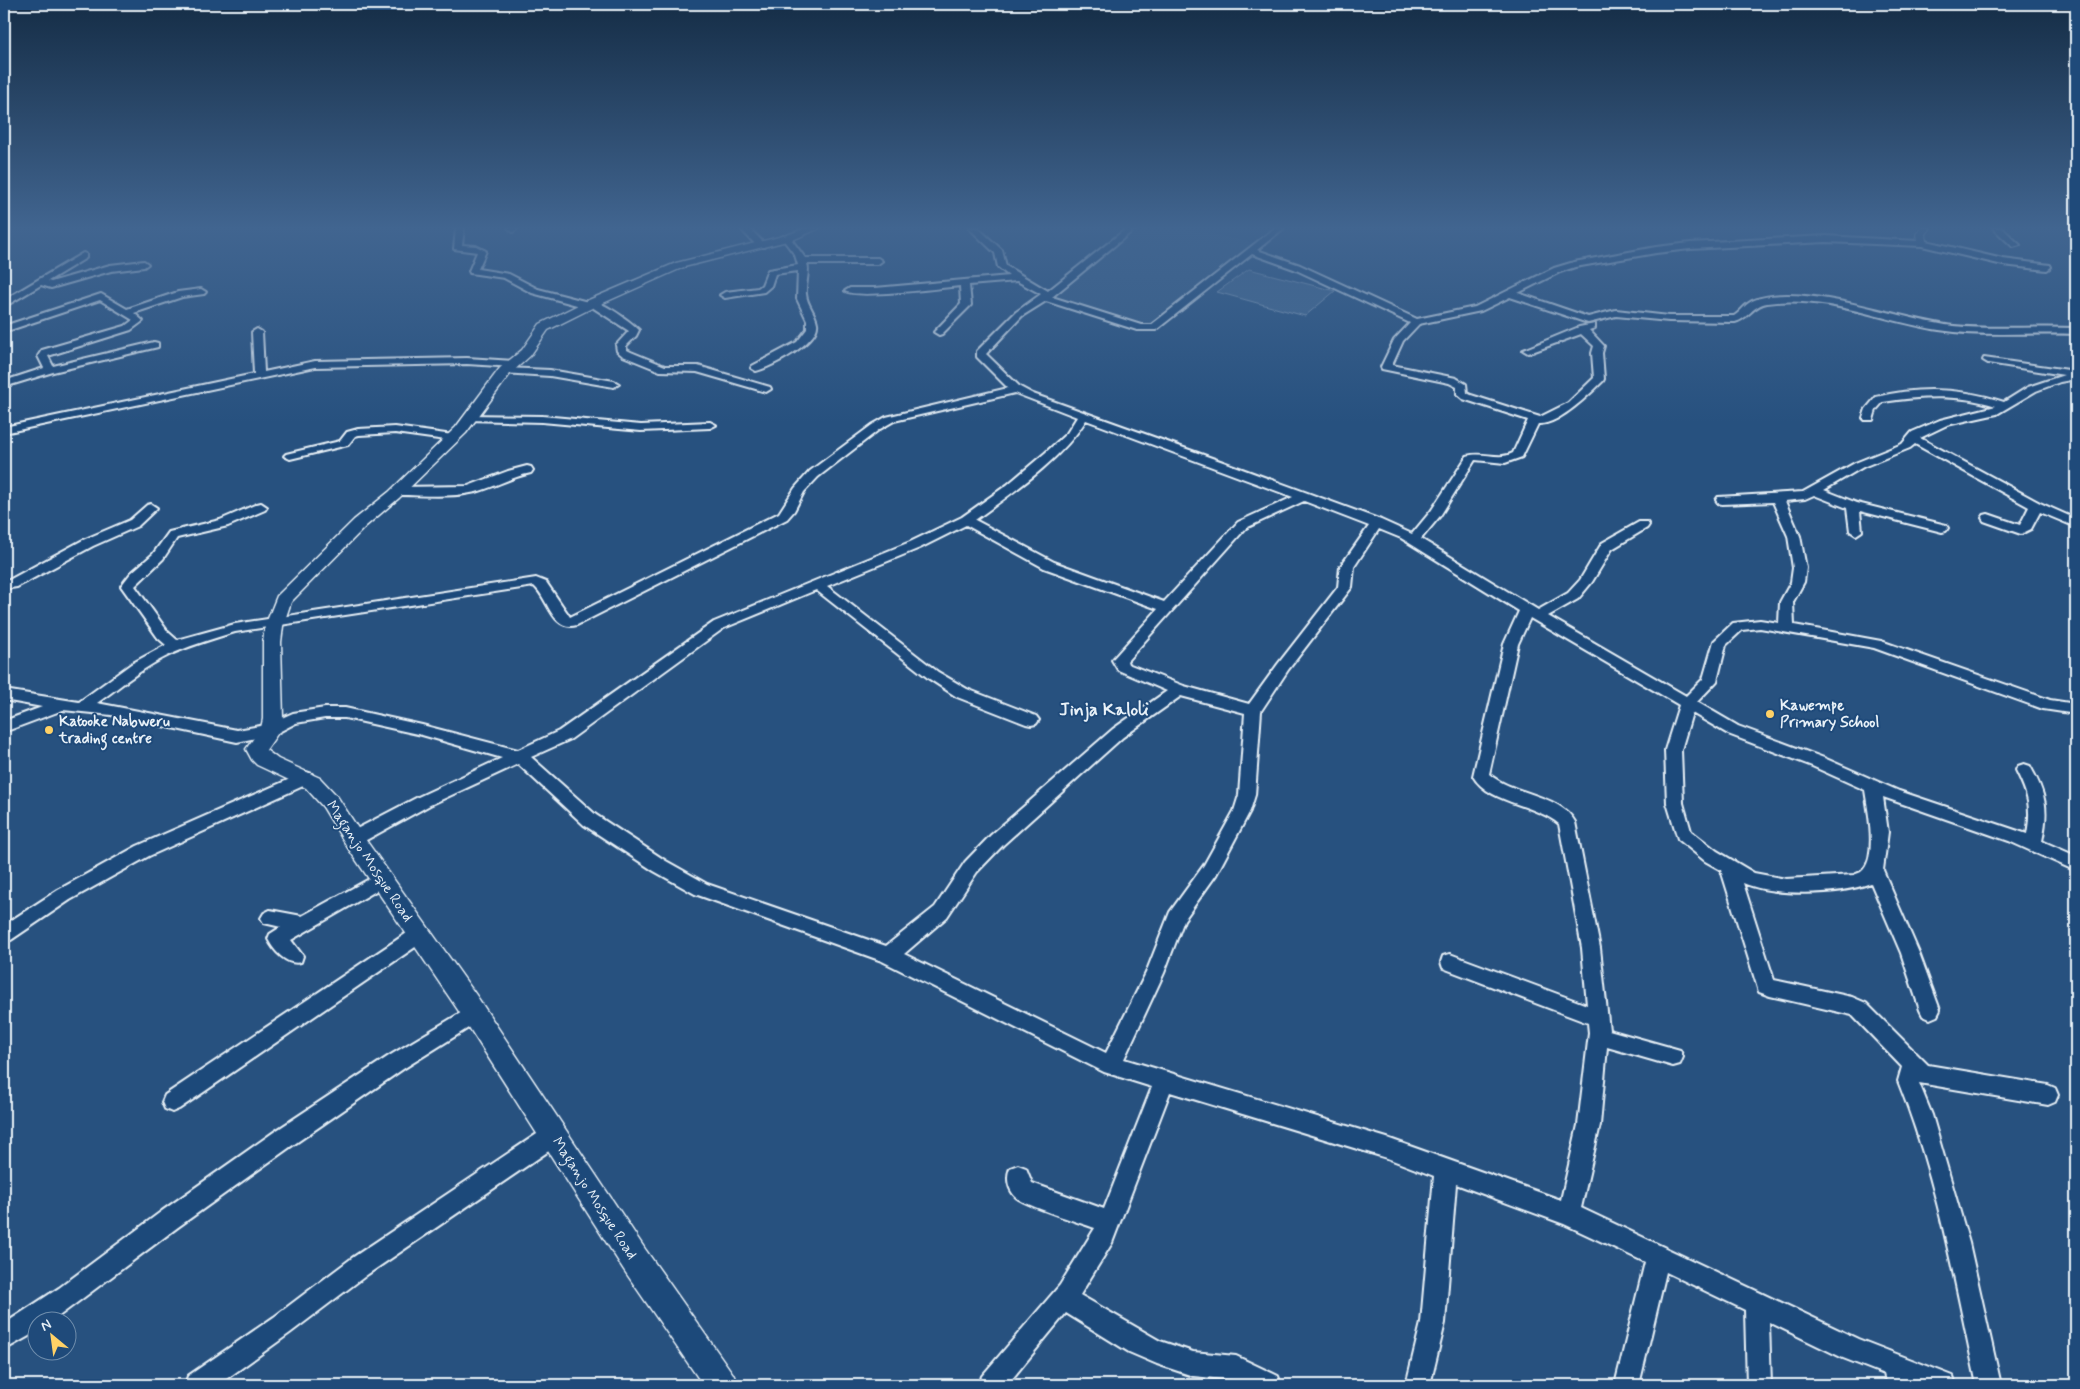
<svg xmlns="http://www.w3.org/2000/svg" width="2080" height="1389" viewBox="0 0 2080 1389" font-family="Mynerve,sans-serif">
	<rect width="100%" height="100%" fill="#27517f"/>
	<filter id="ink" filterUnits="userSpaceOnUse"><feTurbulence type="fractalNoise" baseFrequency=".02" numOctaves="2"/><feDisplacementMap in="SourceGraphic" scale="10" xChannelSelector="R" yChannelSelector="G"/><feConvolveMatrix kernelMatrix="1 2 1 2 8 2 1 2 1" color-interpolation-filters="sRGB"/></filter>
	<g filter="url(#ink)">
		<polygon fill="#355d88" points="1140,228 1181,228 1254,243 1153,326 1064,302 1057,297 1063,288"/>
		<polygon fill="#436891" stroke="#96acc4" points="1249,269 1335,291 1305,316 1217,292"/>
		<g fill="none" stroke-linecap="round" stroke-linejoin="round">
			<g stroke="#e8f1f8" stroke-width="4">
				<g id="minor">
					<path d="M456,228H464L462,245L476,246L486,251L478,269L509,274L538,289L588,302C598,297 631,322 639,330L636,336L626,346L627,350L631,352L665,366H698L770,387L771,389L766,392L697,372L660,371L623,356L617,351L616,345L629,331L592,307L588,308L532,293L504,278L470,273L469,271L477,252L454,249Z"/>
					<polygon points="508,228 516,228 517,229 513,232"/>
					<polygon points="740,228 749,228 764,243 764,247 758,247"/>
					<path d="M969,228H978L1002,250L1006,266L1048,291L1127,228H1136L1052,297L1141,325H1151L1275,228H1284L1257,250L1300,265L1417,319L1475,307L1554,268L1574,262L1656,247L1690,243L1826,236L1918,241L1917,234L1922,228H1930L1925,234L1926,241L2003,259L2050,265L2051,267L2047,270L2003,265L1922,246L1826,242L1690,249L1656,253L1575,267L1560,272L1518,293L1588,317L1616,310L1669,316H1734C1741,312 1744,305 1752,301C1800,280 1900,320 1954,326C1994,330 2035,326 2076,328V334C2031,332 1984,337 1939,330C1882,321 1826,295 1767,303C1753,305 1748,319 1735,322L1669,321L1616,316L1588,323L1510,297L1481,311L1419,324L1403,341L1392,365L1456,378L1466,384L1467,393L1471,395L1540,417L1568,403L1594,378L1592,353L1594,346L1581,334L1532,352L1528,353L1523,350L1579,327L1595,324V328L1589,330L1604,346L1602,353L1604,379L1603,381C1590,394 1557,426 1538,424L1522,457L1505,463L1475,460L1440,516L1421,539L1538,610L1568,593L1580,580L1602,543L1639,522H1647L1649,525L1647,528L1612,549L1592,582L1578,599L1548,616L1686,696L1703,679L1714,641L1733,623L1760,620L1779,623L1780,602L1791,582L1793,568L1788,536L1773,502L1722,504L1718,503L1716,500L1718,497L1803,492L1855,463L1902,444L1912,432L1940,420L1996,406C1958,394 1922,396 1883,402L1876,410L1873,420H1865L1863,418L1866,409L1876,397C1919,386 1962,388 2004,402L2028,387L2064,375L1988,363L1983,360L1984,358L2076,371V379L2060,382L2036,391L1997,414L1947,425L1920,438L2040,503L2076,519V527L2040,512L2031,529L2021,534L1984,521L1982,518L1984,515L1988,514L2020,525L2029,507L1915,444L1910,448L1863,467L1824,490L1857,503L1946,525L1948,528L1946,531L1942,532L1860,511L1862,531L1856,535L1850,531L1847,508L1814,495L1805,499L1785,501L1800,536L1806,568L1804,582L1793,602L1794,625L1881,641L2050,700L2076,704V714L2043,709L1874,648L1760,628L1742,630L1726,645L1717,681L1697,702L1738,726L1824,758L1899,791L2027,834C2032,807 2028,794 2016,770L2018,766L2024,764L2030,766C2046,794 2049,809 2042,841L2076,856V871L2009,841L1883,797L1888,832L1883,870L1919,953L1940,1010L1937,1016L1930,1019L1923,1016L1920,1010L1901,953L1871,883C1838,895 1776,897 1743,883L1774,980L1852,997L1866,1003L1928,1065L2048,1085L2055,1088L2058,1095L2055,1102L2048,1105L1919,1083L1932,1115L1969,1243L2001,1385H1977C1955,1283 1937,1178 1898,1081L1902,1067L1852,1015L1770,996L1759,992L1721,870L1705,861L1678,839L1667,803L1665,750L1679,705L1530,618L1518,644L1489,774C1513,795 1560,794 1575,822L1600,948L1609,1030L1673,1048L1680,1050L1683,1057L1680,1064L1673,1066L1607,1047L1600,1125L1581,1208L1858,1339L1953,1376L1956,1385H1887L1884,1374L1843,1358L1769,1322L1771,1385H1747L1745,1310L1666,1272L1639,1385H1615L1645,1262L1564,1224L1456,1184L1445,1323L1430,1385H1406L1421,1323L1434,1176L1387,1158L1170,1092L1112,1243L1080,1295L1160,1341L1193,1352L1236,1356L1278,1376L1281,1385H1244L1234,1380L1193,1376L1157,1364L1129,1352L1066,1313L1007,1385H979L982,1376L1060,1285L1095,1228C1081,1223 1023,1205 1016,1197C1008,1189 1006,1178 1010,1168L1018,1165L1026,1168L1032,1183L1104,1209L1152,1087L1104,1072L882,961L695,894L654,871L584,825L518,764L430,805L359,844L353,846L347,844L344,839L347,834L418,797L502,758L422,735L345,718H325L296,723L275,734L237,742L111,715L63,710L4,732V721L42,707L4,700V690L79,702L131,664L166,645L158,638L121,586L131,573L153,554L169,532L220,520L257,504L261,503L267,507L265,510L228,526L177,538L163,559L135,586L168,632L177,640L235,624L536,578L546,582L570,617L779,513L795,488L810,471L872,425L886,417L1008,388L977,357V351L1016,312L1041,294L1017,281L969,285L971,305L942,334L939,335L934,332L936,330L961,304L960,286C941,288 856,299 845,291L850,288H875L1009,276L998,267L995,253ZM1252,254L1294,269L1410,323L1394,340L1381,367L1382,369L1449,383L1457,387V394L1463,399L1528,420L1513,453C1499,461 1483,451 1467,456L1431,511L1412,534L1381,520L1223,462L1033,394L1020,387L986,354L1022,316L1046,301L1137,330H1156ZM1015,393L1077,417L1067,433L1045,453L1007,485L962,517L910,542L714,622L559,731L518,750L422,725L345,708H325L293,713L266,725L237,730L97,703C122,685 147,664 176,652C195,644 215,638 235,632L534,586C549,599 552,632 577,625L787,519L794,511L804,492L818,477L880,429L894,421ZM1086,420L1293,497L1238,522L1164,602L1054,562L975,520C1013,492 1061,460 1086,420ZM1304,501L1369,526L1340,567L1338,587L1278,664L1249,704L1184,686L1128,664L1127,661L1246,528ZM966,525L1044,568L1158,609L1112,660L1118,670L1167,691L1113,729L991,835L965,862L935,907L886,946L707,884L666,861L596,815L531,757L571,739L724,628L816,590L928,678L957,697L1026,724L1031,725L1036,724L1039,720L1036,716L967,689L938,672L827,586L920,548ZM1379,529L1401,538L1519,611L1504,644L1473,776C1488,803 1536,804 1559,824L1582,948L1587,1005L1450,954L1443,956L1441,962L1443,968L1588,1023L1589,1033L1578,1125L1561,1200L1387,1138L1124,1059L1164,973L1184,920L1216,875L1250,811L1255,795L1261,711L1288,670L1352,587L1354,567ZM1181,696L1245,713L1239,795L1234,811L1204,865L1170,912L1146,973L1106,1053L904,954L947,917L977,872L1003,845L1123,737ZM1692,713L1728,734L1812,766L1865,790C1868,809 1877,853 1864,869C1861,873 1858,873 1854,875L1786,879L1754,873L1717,851L1691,831L1683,803L1681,750Z"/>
					<polygon points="1993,228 2002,228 2020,245 2013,247"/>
					<path d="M783,236H789L805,258H878L882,261L878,264H807C810,270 805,285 806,294C807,305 815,312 817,323C820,342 772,367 756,371L751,368L752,366L797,342L807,329V320L797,299L798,271L775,274L771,286L764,292L725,298L720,295L725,292L758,288L762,285L768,270L798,265L795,255L782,238Z"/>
					<polygon points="83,253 86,254 86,258 48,281 51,282 110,265 144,261 148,264 144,267 111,271 51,288 41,285 4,307 4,300"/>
					<polygon points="201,289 206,292 204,294 182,297 134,313 143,321 131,330 48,356 53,366 154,342 158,343 158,347 53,372 4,387 4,381 44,368 38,356 42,350 125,326 133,320 100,300 4,332 4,326 101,294 127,309 178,292"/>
					<polygon points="257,329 262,332 264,372 315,361 467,358 514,361 519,364 514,367 467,364 315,367 4,433 4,427 254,374 252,332"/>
					<polygon points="505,368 550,370 614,381 619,384 614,387 550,376 501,373 500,371 501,369"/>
					<polygon points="470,415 542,416 641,425 710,422 716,425 710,428 641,431 542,422 466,420 464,418"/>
					<polygon points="395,427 453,435 459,438 453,441 395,433 359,435 355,436 348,445 290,459 284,456 286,454 340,441 347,432 358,429"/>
					<path d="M527,466L531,467L533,470L531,473C511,477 495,487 476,492C450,498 424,495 398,495L392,491L398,487L468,486L508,471Z"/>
					<polygon points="151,504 157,508 138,526 93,546 17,587 4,589 4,581 9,580 83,540 130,520 147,505"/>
					<polygon points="306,772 312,774 314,778 312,782 149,856 70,900 11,940 4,943 4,925 58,890 137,846"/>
					<path d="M382,872L388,874L391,879L388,884L291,940L303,956L301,962C287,966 274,951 268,939L270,934L281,927L264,923L261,918L264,913L270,910L302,916Z"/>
					<polygon points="420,926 427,929 429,934 427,939 179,1109 172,1112 165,1109 162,1102 165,1095 413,929"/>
					<polygon points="474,1005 481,1008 484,1014 481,1020 403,1069 290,1147 178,1227 55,1319 52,1322 38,1322 38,1331 4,1350 4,1324 59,1288 162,1211 274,1132 389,1056"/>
					<polygon points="554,1125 562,1128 565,1135 562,1142 368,1274 290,1333 218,1385 185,1385 188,1376 274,1317 352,1258 546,1128"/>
				</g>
			</g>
			<g stroke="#e8f1f8" stroke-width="3">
				<polygon id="tertiary" points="806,228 820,228 795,239 684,267 592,308 548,330 530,356 510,374 466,433 399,498 366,526 291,602 283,626 281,642 283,719 280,730 266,750 278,759 320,778 337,796 363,836 476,995 645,1249 733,1374 738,1385 703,1385 624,1270 458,1010 348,848 323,807 306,788 257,765 252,760 246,749 261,728 263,719 263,642 265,626 277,596 354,520 389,492 456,427 500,368 522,350 540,324 584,302 676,263 787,235"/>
			</g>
			<use href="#minor" fill="#1f4a7a" fill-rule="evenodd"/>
			<use href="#tertiary" fill="#1f4a7a" fill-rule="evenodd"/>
		</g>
	</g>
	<linearGradient id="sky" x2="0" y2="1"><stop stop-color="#152d46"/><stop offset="0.54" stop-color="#416590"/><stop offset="1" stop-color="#416590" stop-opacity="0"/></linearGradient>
	<rect width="2080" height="422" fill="url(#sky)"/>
	<g fill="#ffd166" stroke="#1f4a7a" stroke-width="2">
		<circle cx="1770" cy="714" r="5"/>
		<circle cx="49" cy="730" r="5"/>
	</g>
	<g text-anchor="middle" stroke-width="4" stroke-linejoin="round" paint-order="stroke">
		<g font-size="15" font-weight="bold" fill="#e8f1f8" stroke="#1f4a7a" text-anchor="start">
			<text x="1780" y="710">Kawempe<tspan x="1780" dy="17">Primary School</tspan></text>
			<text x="59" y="726">Katooke Nabweru<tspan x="59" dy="17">trading centre</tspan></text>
		</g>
		<g font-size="15" fill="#e8f1f8" stroke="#1f4a7a">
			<text transform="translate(370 861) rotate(56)" y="5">Maganjo Mosque Road</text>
			<text transform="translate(595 1198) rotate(57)" y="5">Maganjo Mosque Road</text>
		</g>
		<g font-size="18" font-weight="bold" fill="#e8f1f8" stroke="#1f4a7a">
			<text x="1104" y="715">Jinja Kaloli</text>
		</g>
	</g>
	<rect width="2080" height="1389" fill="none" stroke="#1f4a7a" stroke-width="20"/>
	<rect x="10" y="10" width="2060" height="1369" fill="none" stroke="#e8f1f8" stroke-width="2" filter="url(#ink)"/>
	<g transform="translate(52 1336) rotate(331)"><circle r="24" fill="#1f4a7a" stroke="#6f8dac"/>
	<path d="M0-4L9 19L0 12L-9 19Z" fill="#ffd166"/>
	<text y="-8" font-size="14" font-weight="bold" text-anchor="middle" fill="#e8f1f8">N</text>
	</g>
</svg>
